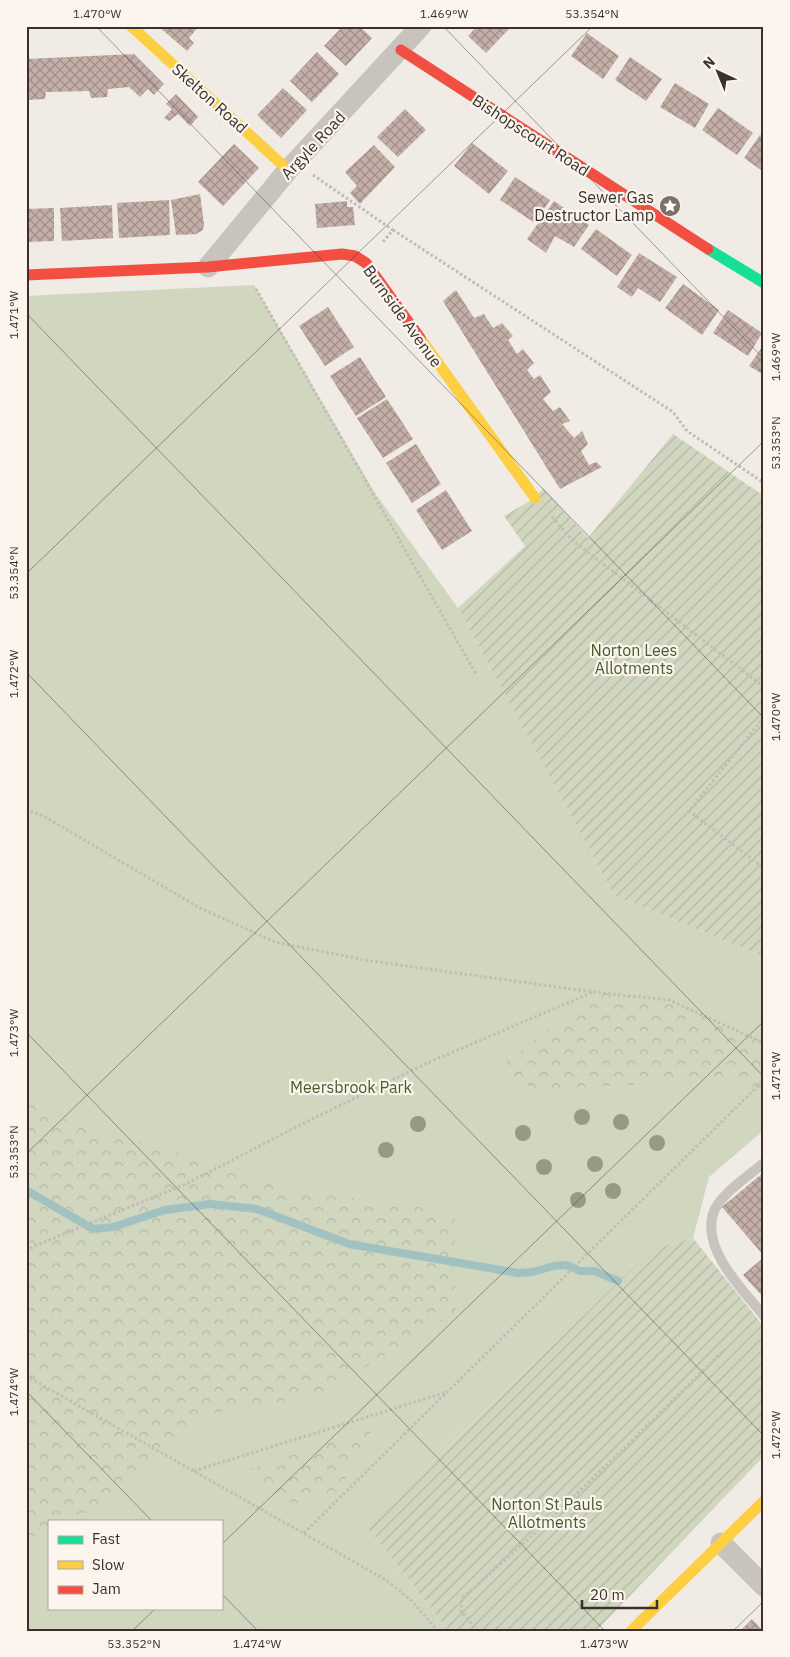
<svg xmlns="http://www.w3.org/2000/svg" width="790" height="1657" viewBox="0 0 790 1657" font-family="'IBM Plex Sans',sans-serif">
	<defs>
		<pattern id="forest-crowns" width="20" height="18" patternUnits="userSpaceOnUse" patternTransform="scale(1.25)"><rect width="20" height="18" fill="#d1d6bf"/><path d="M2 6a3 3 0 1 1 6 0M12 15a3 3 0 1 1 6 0" fill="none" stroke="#b4b8a4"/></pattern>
		<pattern id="garden-furrows" width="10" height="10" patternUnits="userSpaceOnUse" patternTransform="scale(1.25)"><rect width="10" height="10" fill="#d1d6bf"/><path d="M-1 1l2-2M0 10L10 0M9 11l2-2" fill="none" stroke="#b4b8a4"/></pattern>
		<pattern id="building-cross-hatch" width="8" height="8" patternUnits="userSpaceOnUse" patternTransform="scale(1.25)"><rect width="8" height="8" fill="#c3afa7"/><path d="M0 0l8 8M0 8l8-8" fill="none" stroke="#a08f88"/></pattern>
	</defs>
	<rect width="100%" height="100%" fill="#f0ebe5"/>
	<path fill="#d1d6bf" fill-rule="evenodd" d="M254,285L375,493L458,608L614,895L764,957V1130L709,1177L693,1238L652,1249L366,1526L449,1631H26V296ZM49,1521H221V1608H49Z"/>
	<g fill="url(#forest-crowns)">
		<polygon points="593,992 669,1000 764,1042 764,1089 714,1078 636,1085 532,1089 499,1068"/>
		<polygon points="26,1096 74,1124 191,1156 285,1189 454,1212 456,1312 321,1395 198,1416 104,1504 65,1521 49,1521 49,1529 26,1540"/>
		<polygon points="372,1429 340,1490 294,1504 241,1472"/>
	</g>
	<g fill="url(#garden-furrows)">
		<polygon points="673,434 764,496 764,957 614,895 458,608 525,546 504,516 535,498 543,488 588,538"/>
		<polygon points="693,1238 764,1327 764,1456 596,1631 449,1631 366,1526 652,1249"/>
	</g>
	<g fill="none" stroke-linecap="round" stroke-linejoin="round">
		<polyline stroke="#a1c2c1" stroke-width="8" points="26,1190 93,1229 113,1227 165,1210 210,1204 257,1209 349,1244 518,1273 532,1272 554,1266 566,1265 580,1271 594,1271 618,1281"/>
	</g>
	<g fill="url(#building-cross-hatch)">
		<polygon points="158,26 199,26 189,38 194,43 187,51"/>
		<polygon points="343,26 359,26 372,38 346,66 324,46"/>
		<polygon points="477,26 512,26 486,53 468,36"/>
		<polygon points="587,33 619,56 603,79 571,56"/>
		<polygon points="317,52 339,74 312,102 290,81"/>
		<polygon points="134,54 164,84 154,95 148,89 140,97 129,87 108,89 107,97 91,98 89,91 46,92 45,99 26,100 26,59"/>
		<polygon points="630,57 662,79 646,101 615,80"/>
		<polygon points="675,83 709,104 695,128 660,107"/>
		<polygon points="283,88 307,110 281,138 257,115"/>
		<polygon points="176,94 198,117 190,126 178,114 169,121 164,118 172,109 166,104"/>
		<polygon points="718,108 753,133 737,155 702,130"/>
		<polygon points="405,109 426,130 398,157 377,137"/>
		<polygon points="760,135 764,138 764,172 744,158"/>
		<polygon points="472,143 508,171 489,194 454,166"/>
		<polygon points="234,144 259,168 223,206 198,182"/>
		<polygon points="374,145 395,167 360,204 350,193 357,186 345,172"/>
		<polygon points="515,177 550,200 535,223 500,200"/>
		<polygon points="200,194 204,224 203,230 196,234 176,235 171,200"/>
		<polygon points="169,200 170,235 119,238 117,203"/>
		<polygon points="347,201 347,207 353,207 355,225 317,228 315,204"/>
		<polygon points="554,201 589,225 574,247 555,236 546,253 527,239"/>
		<polygon points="112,205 113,238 62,241 60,208"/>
		<polygon points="54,208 54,241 26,242 26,209"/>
		<polygon points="596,229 632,255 617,276 581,249"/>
		<polygon points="639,253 677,277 660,302 638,288 632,297 617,287"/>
		<polygon points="683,284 719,310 702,335 665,308"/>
		<polygon points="456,290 474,318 484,314 493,328 502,323 513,336 508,340 517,354 523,349 534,363 527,370 534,379 540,375 551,392 543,399 553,411 560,407 570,421 562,424 574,438 582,431 588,444 581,451 589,465 596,462 602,467 560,489 443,301"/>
		<polygon points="328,307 354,347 325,366 299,326"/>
		<polygon points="728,310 762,333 748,356 713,333"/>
		<polygon points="764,344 764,375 749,366"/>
		<polygon points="360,357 386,397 356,416 330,376"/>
		<polygon points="387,399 413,439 383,458 357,418"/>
		<polygon points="416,444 441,484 412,503 386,463"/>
		<polygon points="446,490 472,531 442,550 416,510"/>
		<polygon points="764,1172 764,1256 722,1207"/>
		<polygon points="764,1257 764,1298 743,1275"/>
		<polygon points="752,1619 763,1631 740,1631"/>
	</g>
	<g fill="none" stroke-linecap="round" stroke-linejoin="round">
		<g stroke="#c2bbb6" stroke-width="3" stroke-dasharray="2.5 2.5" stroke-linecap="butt">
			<polyline points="313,175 393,230 382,243"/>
			<polyline points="393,230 673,412 687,431 764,483"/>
			<polyline points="256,289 476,674"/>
			<polyline points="552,517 572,540 764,687"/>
			<polyline points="764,717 689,811 764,868"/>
			<polyline points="26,809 47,818 198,907 275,942 364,960 593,992 669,1000 764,1043"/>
			<polyline points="26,1251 37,1245 186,1184 304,1123 425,1064 593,992"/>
			<polyline points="26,1376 386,1580 412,1601 438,1631"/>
			<polyline points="194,1471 447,1392"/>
			<polyline points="304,1533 764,1080"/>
			<path d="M478,1631L461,1611L462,1598C554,1519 639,1433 725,1349"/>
		</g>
		<path stroke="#c9c3be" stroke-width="10" d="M764,1163C749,1175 718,1196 713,1214C702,1250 743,1290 764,1316"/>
		<g stroke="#c9c3be" stroke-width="21">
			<polyline points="208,267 288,170 421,26"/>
			<polyline points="721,1543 764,1586"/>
		</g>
		<polyline stroke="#16e098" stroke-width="11" points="708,249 764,283"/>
		<g stroke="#ffcf43" stroke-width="11">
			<polyline points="131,26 288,170"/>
			<polyline points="420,338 535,498"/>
			<polyline points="631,1631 764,1501"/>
		</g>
		<g stroke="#f24e42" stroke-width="11">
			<polyline points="401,50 708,249"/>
			<polyline points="26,275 208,267 342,254 355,256 366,263 420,338"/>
		</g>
	</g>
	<g fill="#959b80">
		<circle cx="582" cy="1117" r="8"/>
		<circle cx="621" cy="1122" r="8"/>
		<circle cx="418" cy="1124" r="8"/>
		<circle cx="523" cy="1133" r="8"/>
		<circle cx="657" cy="1143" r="8"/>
		<circle cx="386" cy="1150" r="8"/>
		<circle cx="595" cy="1164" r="8"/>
		<circle cx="544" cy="1167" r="8"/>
		<circle cx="613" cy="1191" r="8"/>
		<circle cx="578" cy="1200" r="8"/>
	</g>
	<path fill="none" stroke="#3b302b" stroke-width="1" stroke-opacity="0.45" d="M96,26L764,718M443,26L764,359M26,313L764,1077M26,574L593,26M26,672L764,1436M26,1032L605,1631M26,1154L764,441M26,1391L152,1521M221,1545L764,1021M221,1593L258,1631M132,1631L156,1608M733,1631L764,1601"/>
	<defs>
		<g id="sight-disc" transform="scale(1.125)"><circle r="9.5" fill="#7a716c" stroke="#fbf5ee"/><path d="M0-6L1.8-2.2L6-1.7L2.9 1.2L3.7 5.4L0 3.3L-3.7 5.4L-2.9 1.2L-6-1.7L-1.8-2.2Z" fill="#fff"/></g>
	</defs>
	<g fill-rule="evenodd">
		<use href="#sight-disc" x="670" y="206"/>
	</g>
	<g text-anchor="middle" stroke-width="4.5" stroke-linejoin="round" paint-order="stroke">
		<g font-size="16" fill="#3b302b" stroke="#fbf5ee">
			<text transform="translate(210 98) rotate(42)" y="6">Skelton Road</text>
			<text transform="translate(531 135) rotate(33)" y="6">Bishopscourt Road</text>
			<text transform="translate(313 145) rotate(-47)" y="6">Argyle Road</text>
			<text transform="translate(403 316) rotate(54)" y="6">Burnside Avenue</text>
		</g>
		<g font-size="16" fill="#3b302b" stroke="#fbf5ee" text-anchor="end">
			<text x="654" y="203">Sewer Gas<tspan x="654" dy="18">Destructor Lamp</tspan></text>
		</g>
		<g font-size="16" fill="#4a5a2e" stroke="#fbf5ee">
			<text x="634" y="656">Norton Lees<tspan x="634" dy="18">Allotments</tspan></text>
			<text x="351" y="1093">Meersbrook Park</text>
			<text x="547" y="1510">Norton St Pauls<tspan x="547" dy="18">Allotments</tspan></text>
		</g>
	</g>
	<rect width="790" height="1657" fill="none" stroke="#fbf5ee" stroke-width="55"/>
	<rect x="48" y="1520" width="175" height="90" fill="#fbf5ee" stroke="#aea6a0"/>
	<rect x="58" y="1536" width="25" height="8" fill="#16e098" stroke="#aea6a0"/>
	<text x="92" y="1544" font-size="15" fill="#3b302b">Fast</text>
	<rect x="58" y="1561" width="25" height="8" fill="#ffcf43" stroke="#aea6a0"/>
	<text x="92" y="1570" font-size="15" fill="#3b302b">Slow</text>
	<rect x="58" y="1586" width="25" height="8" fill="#f24e42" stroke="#aea6a0"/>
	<text x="92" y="1594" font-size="15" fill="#3b302b">Jam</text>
	<g transform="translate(718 72) rotate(316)" stroke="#fbf5ee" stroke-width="4" paint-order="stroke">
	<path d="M0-4L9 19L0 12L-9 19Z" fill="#3b302b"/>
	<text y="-8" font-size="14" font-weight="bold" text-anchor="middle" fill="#3b302b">N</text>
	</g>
	<path d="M582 1600v8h75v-8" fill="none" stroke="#3b302b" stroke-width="2.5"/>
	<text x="590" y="1600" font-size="15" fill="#3b302b" stroke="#fbf5ee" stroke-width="4" paint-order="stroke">20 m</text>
	<rect x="28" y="28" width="734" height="1602" fill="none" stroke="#3b302b" stroke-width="2"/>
	<g font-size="12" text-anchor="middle" fill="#3b302b">
		<text x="97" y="18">1.470°W</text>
		<text x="444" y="18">1.469°W</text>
		<text x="592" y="18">53.354°N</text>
		<text transform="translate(14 315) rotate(-90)" y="4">1.471°W</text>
		<text transform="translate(776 357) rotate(-90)" y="4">1.469°W</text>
		<text transform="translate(776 443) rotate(-90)" y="4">53.353°N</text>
		<text transform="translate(14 573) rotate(-90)" y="4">53.354°N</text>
		<text transform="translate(14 674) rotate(-90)" y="4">1.472°W</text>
		<text transform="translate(776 717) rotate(-90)" y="4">1.470°W</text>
		<text transform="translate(14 1033) rotate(-90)" y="4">1.473°W</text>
		<text transform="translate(776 1076) rotate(-90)" y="4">1.471°W</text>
		<text transform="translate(14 1152) rotate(-90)" y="4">53.353°N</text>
		<text transform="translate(14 1392) rotate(-90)" y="4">1.474°W</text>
		<text transform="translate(776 1435) rotate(-90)" y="4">1.472°W</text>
		<text x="134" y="1648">53.352°N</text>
		<text x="257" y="1648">1.474°W</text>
		<text x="604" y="1648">1.473°W</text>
	</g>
</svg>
